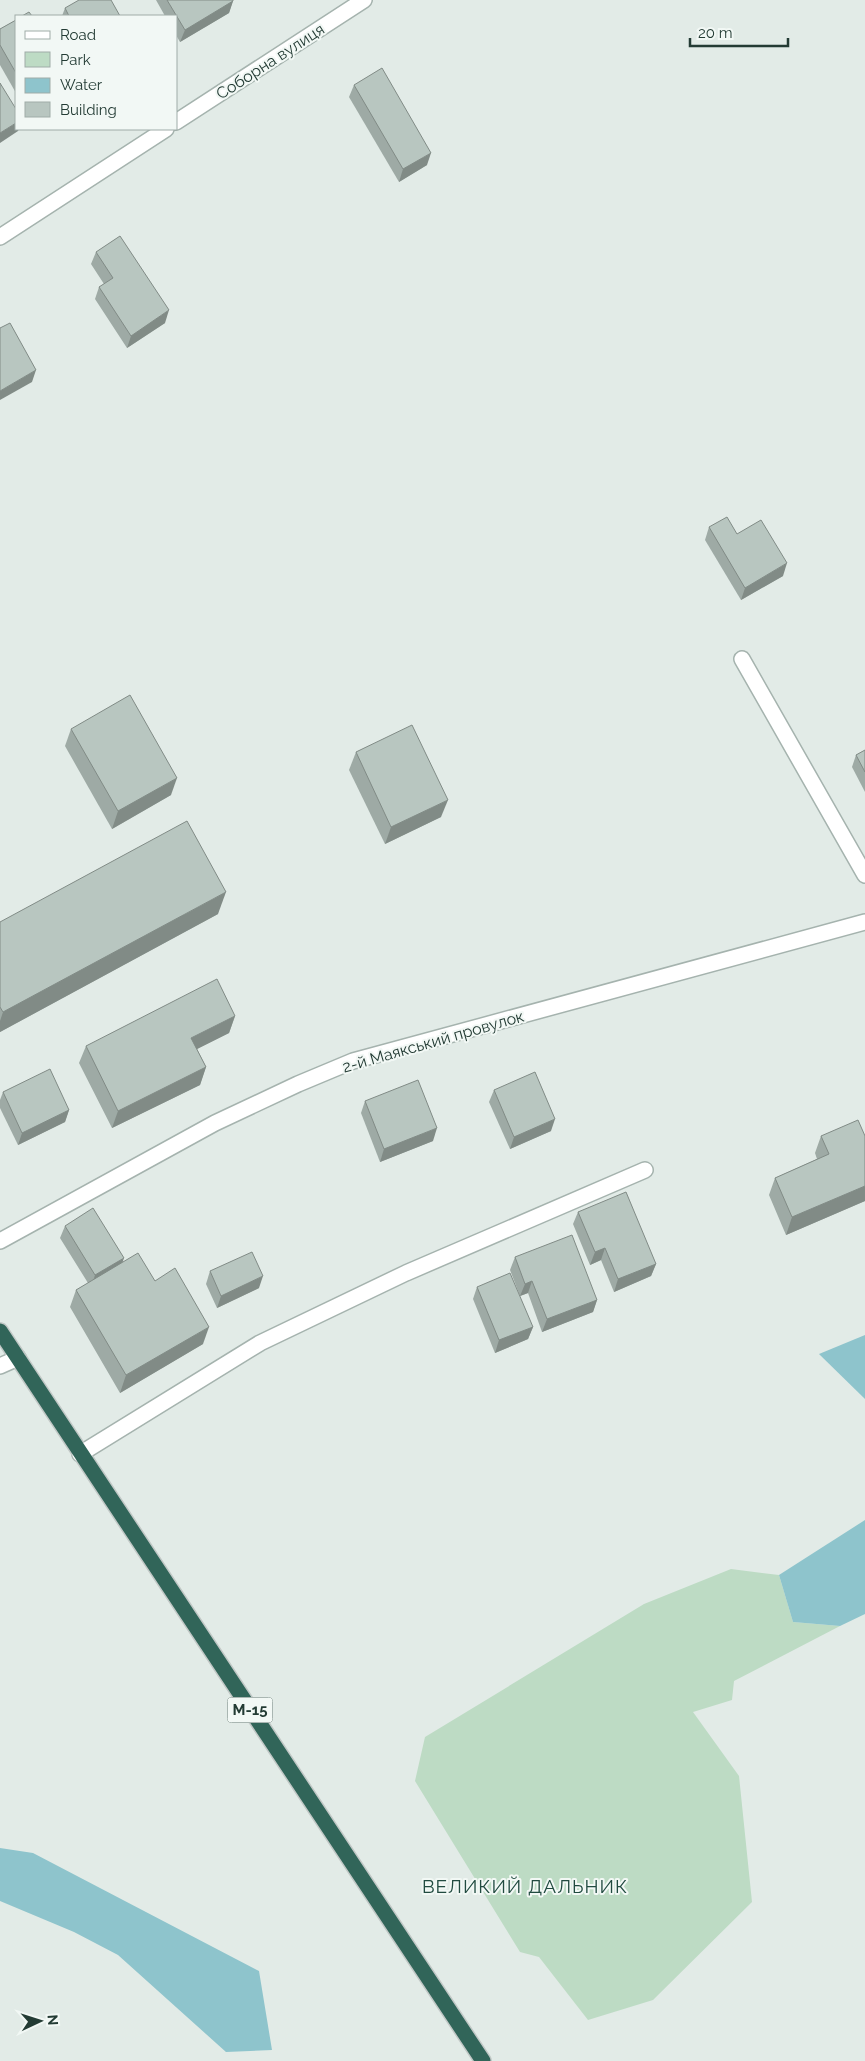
<svg xmlns="http://www.w3.org/2000/svg" width="865" height="2061" viewBox="0 0 865 2061" font-family="Raleway,sans-serif">
	<rect width="100%" height="100%" fill="#e2ebe7"/>
	<polygon fill="#bddbc4" points="731,1569 779,1575 793,1622 840,1626 734,1681 732,1700 693,1712 739,1776 752,1902 653,2000 588,2020 539,1957 520,1952 415,1781 425,1737 644,1604"/>
	<g fill="#8ec4cc">
		<polygon points="865,1335 865,1399 819,1354"/>
		<polygon points="865,1520 865,1614 840,1626 793,1622 779,1575"/>
		<polygon points="0,1848 33,1853 259,1971 272,2050 226,2052 118,1955 74,1932 0,1901"/>
	</g>
	<g fill="none" stroke-linecap="round" stroke-linejoin="round">
		<g stroke="#a5b3ae" stroke-width="18">
			<polyline id="lane" points="742,659 865,875"/>
		</g>
		<g stroke="#a5b3ae" stroke-width="18">
			<g id="street">
				<polyline points="176,122 364,0"/>
				<polyline points="0,237 166,129"/>
				<polyline points="0,1241 215,1123 298,1084 353,1061 865,922"/>
				<polyline points="0,1366 18,1358"/>
				<polyline points="80,1454 260,1343 406,1273 645,1170"/>
			</g>
		</g>
		<g stroke="#c1c8c6" stroke-width="18">
			<polyline id="highway" points="0,1331 483,2061"/>
		</g>
		<use href="#lane" stroke="#fff" stroke-width="15"/>
		<use href="#street" stroke="#fff" stroke-width="15"/>
		<use href="#highway" stroke="#316559" stroke-width="15"/>
	</g>
	<g fill="#9eaaa5">
		<polygon points="156,0 233,0 233,1 229,13 180,42 176,35 176,16 165,16"/>
		<polygon points="65,8 120,16 62,16"/>
		<polygon points="16,20 16,93 0,65 0,29"/>
		<polygon points="354,85 427,165 399,182 349,97"/>
		<polygon points="96,252 165,323 127,348 95,299 99,287 104,284 91,264"/>
		<polygon points="709,527 737,534 783,576 741,600 705,540"/>
		<polygon points="71,729 171,795 112,829 65,746"/>
		<polygon points="865,750 865,792 852,767 856,755"/>
		<polygon points="356,752 441,817 385,844 349,770"/>
		<polygon points="218,914 0,1032 0,922"/>
		<polygon points="235,1016 229,1033 197,1049 206,1067 200,1085 112,1128 79,1063 86,1046"/>
		<polygon points="494,1090 551,1131 510,1149 489,1102"/>
		<polygon points="3,1092 69,1110 65,1122 18,1145 0,1108 0,1100"/>
		<polygon points="365,1101 433,1141 380,1162 361,1113"/>
		<polygon points="821,1136 865,1136 865,1201 786,1235 769,1195 775,1178 817,1159 815,1153"/>
		<polygon points="578,1212 656,1264 651,1276 614,1292 601,1260 590,1265 573,1224"/>
		<polygon points="65,1226 122,1263 155,1281 203,1344 120,1393 70,1307 76,1290 88,1283 60,1238"/>
		<polygon points="515,1257 597,1300 593,1312 542,1332 528,1293 520,1296 510,1270"/>
		<polygon points="210,1271 259,1288 217,1308 206,1284"/>
		<polygon points="477,1287 533,1327 528,1339 495,1353 473,1299"/>
	</g>
	<g fill="#818b86">
		<polygon points="233,1 229,13 180,42 185,30"/>
		<polygon points="16,123 16,129 19,129 18,131 0,143 0,133"/>
		<polygon points="431,153 427,165 399,182 403,169"/>
		<polygon points="169,310 165,323 127,348 131,336"/>
		<polygon points="36,370 32,382 0,400 0,391"/>
		<polygon points="787,563 783,576 741,600 745,588"/>
		<polygon points="177,778 171,795 112,829 118,811"/>
		<polygon points="448,800 441,817 385,844 391,827"/>
		<polygon points="226,892 218,914 0,1032 0,1021 3,1012"/>
		<polygon points="235,1016 229,1033 185,1055 191,1038"/>
		<polygon points="206,1067 200,1085 112,1128 118,1111"/>
		<polygon points="69,1110 65,1122 18,1145 22,1133"/>
		<polygon points="555,1119 551,1131 510,1149 514,1137"/>
		<polygon points="437,1128 433,1141 380,1162 384,1149"/>
		<polygon points="865,1186 865,1201 786,1235 792,1217"/>
		<polygon points="605,1248 601,1260 590,1265 595,1252"/>
		<polygon points="124,1258 120,1270 91,1288 95,1275"/>
		<polygon points="656,1264 651,1276 614,1292 618,1279"/>
		<polygon points="263,1276 259,1288 217,1308 221,1296"/>
		<polygon points="532,1281 528,1293 520,1296 525,1284"/>
		<polygon points="597,1300 593,1312 542,1332 547,1319"/>
		<polygon points="209,1327 203,1344 120,1393 126,1375"/>
		<polygon points="533,1327 528,1339 495,1353 499,1340"/>
	</g>
	<g fill="#b8c6c0" stroke="#818b86">
		<polygon points="79,0 111,0 120,16 69,16 65,8"/>
		<polygon points="167,0 233,0 233,1 185,30"/>
		<polygon points="29,12 32,16 22,16"/>
		<polygon points="16,20 16,73 0,45 0,29"/>
		<polygon points="382,68 431,153 403,169 354,85"/>
		<polygon points="0,83 16,109 16,123 0,133"/>
		<polygon points="120,236 169,310 131,336 99,287 113,278 96,252"/>
		<polygon points="10,323 36,370 0,391 0,328"/>
		<polygon points="727,517 737,534 761,520 787,563 745,588 709,527"/>
		<polygon points="130,695 177,778 118,811 71,729"/>
		<polygon points="412,725 448,800 391,827 356,752"/>
		<polygon points="865,750 865,772 856,755"/>
		<polygon points="187,821 226,892 3,1012 0,1007 0,922"/>
		<polygon points="217,979 235,1016 191,1038 206,1067 118,1111 86,1046"/>
		<polygon points="50,1069 69,1110 22,1133 3,1092"/>
		<polygon points="535,1072 555,1119 514,1137 494,1090"/>
		<polygon points="418,1080 437,1128 384,1149 365,1101"/>
		<polygon points="858,1120 865,1136 865,1186 792,1217 775,1178 829,1154 821,1136"/>
		<polygon points="626,1192 656,1264 618,1279 605,1248 595,1252 578,1212"/>
		<polygon points="93,1208 124,1258 95,1275 65,1226"/>
		<polygon points="572,1235 597,1300 547,1319 532,1281 525,1284 515,1257"/>
		<polygon points="252,1252 263,1276 221,1296 210,1271"/>
		<polygon points="138,1253 155,1281 175,1268 209,1327 126,1375 76,1290"/>
		<polygon points="510,1273 533,1327 499,1340 477,1287"/>
	</g>
	<g text-anchor="middle" stroke-width="4" stroke-linejoin="round" paint-order="stroke">
		<rect fill="#f2f8f5" stroke="#61746e" stroke-width="1" x="227.5" y="1697.5" width="45" height="25" rx="4"/>
		<g font-size="15" font-weight="bold" fill="#233b34">
			<text x="250" y="1715">М-15</text>
		</g>
		<g font-size="16" fill="#233b34" stroke="#f2f8f5">
			<text transform="translate(270 61) rotate(-33)" y="6">Соборна вулиця</text>
			<text transform="translate(433 1041) rotate(-16)" y="6">2-й Маякський провулок</text>
		</g>
		<g font-size="19" letter-spacing="1" fill="#214b40" stroke="#f2f8f5">
			<text x="525" y="1893">ВЕЛИКИЙ ДАЛЬНИК</text>
		</g>
	</g>
	<rect x="15" y="15" width="162" height="115" fill="#f2f8f5" stroke="#9faca8"/>
	<rect x="25" y="31" width="25" height="8" fill="#ffffff" stroke="#9faca8"/>
	<text x="60" y="40" font-size="15" fill="#233b34">Road</text>
	<rect x="25" y="52" width="25" height="15" fill="#bddbc4" stroke="#9faca8"/>
	<text x="60" y="65" font-size="15" fill="#233b34">Park</text>
	<rect x="25" y="78" width="25" height="15" fill="#8ec4cc" stroke="#9faca8"/>
	<text x="60" y="90" font-size="15" fill="#233b34">Water</text>
	<rect x="25" y="102" width="25" height="15" fill="#b8c6c0" stroke="#9faca8"/>
	<text x="60" y="115" font-size="15" fill="#233b34">Building</text>
	<g transform="translate(40 2021) rotate(86)" stroke="#f2f8f5" stroke-width="4" paint-order="stroke">
	<path d="M0-4L9 19L0 12L-9 19Z" fill="#233b34"/>
	<text y="-8" font-size="14" font-weight="bold" text-anchor="middle" fill="#233b34">N</text>
	</g>
	<path d="M690 38v8h98v-8" fill="none" stroke="#233b34" stroke-width="2.5"/>
	<text x="698" y="38" font-size="15" fill="#233b34" stroke="#f2f8f5" stroke-width="4" paint-order="stroke">20 m</text>
</svg>
